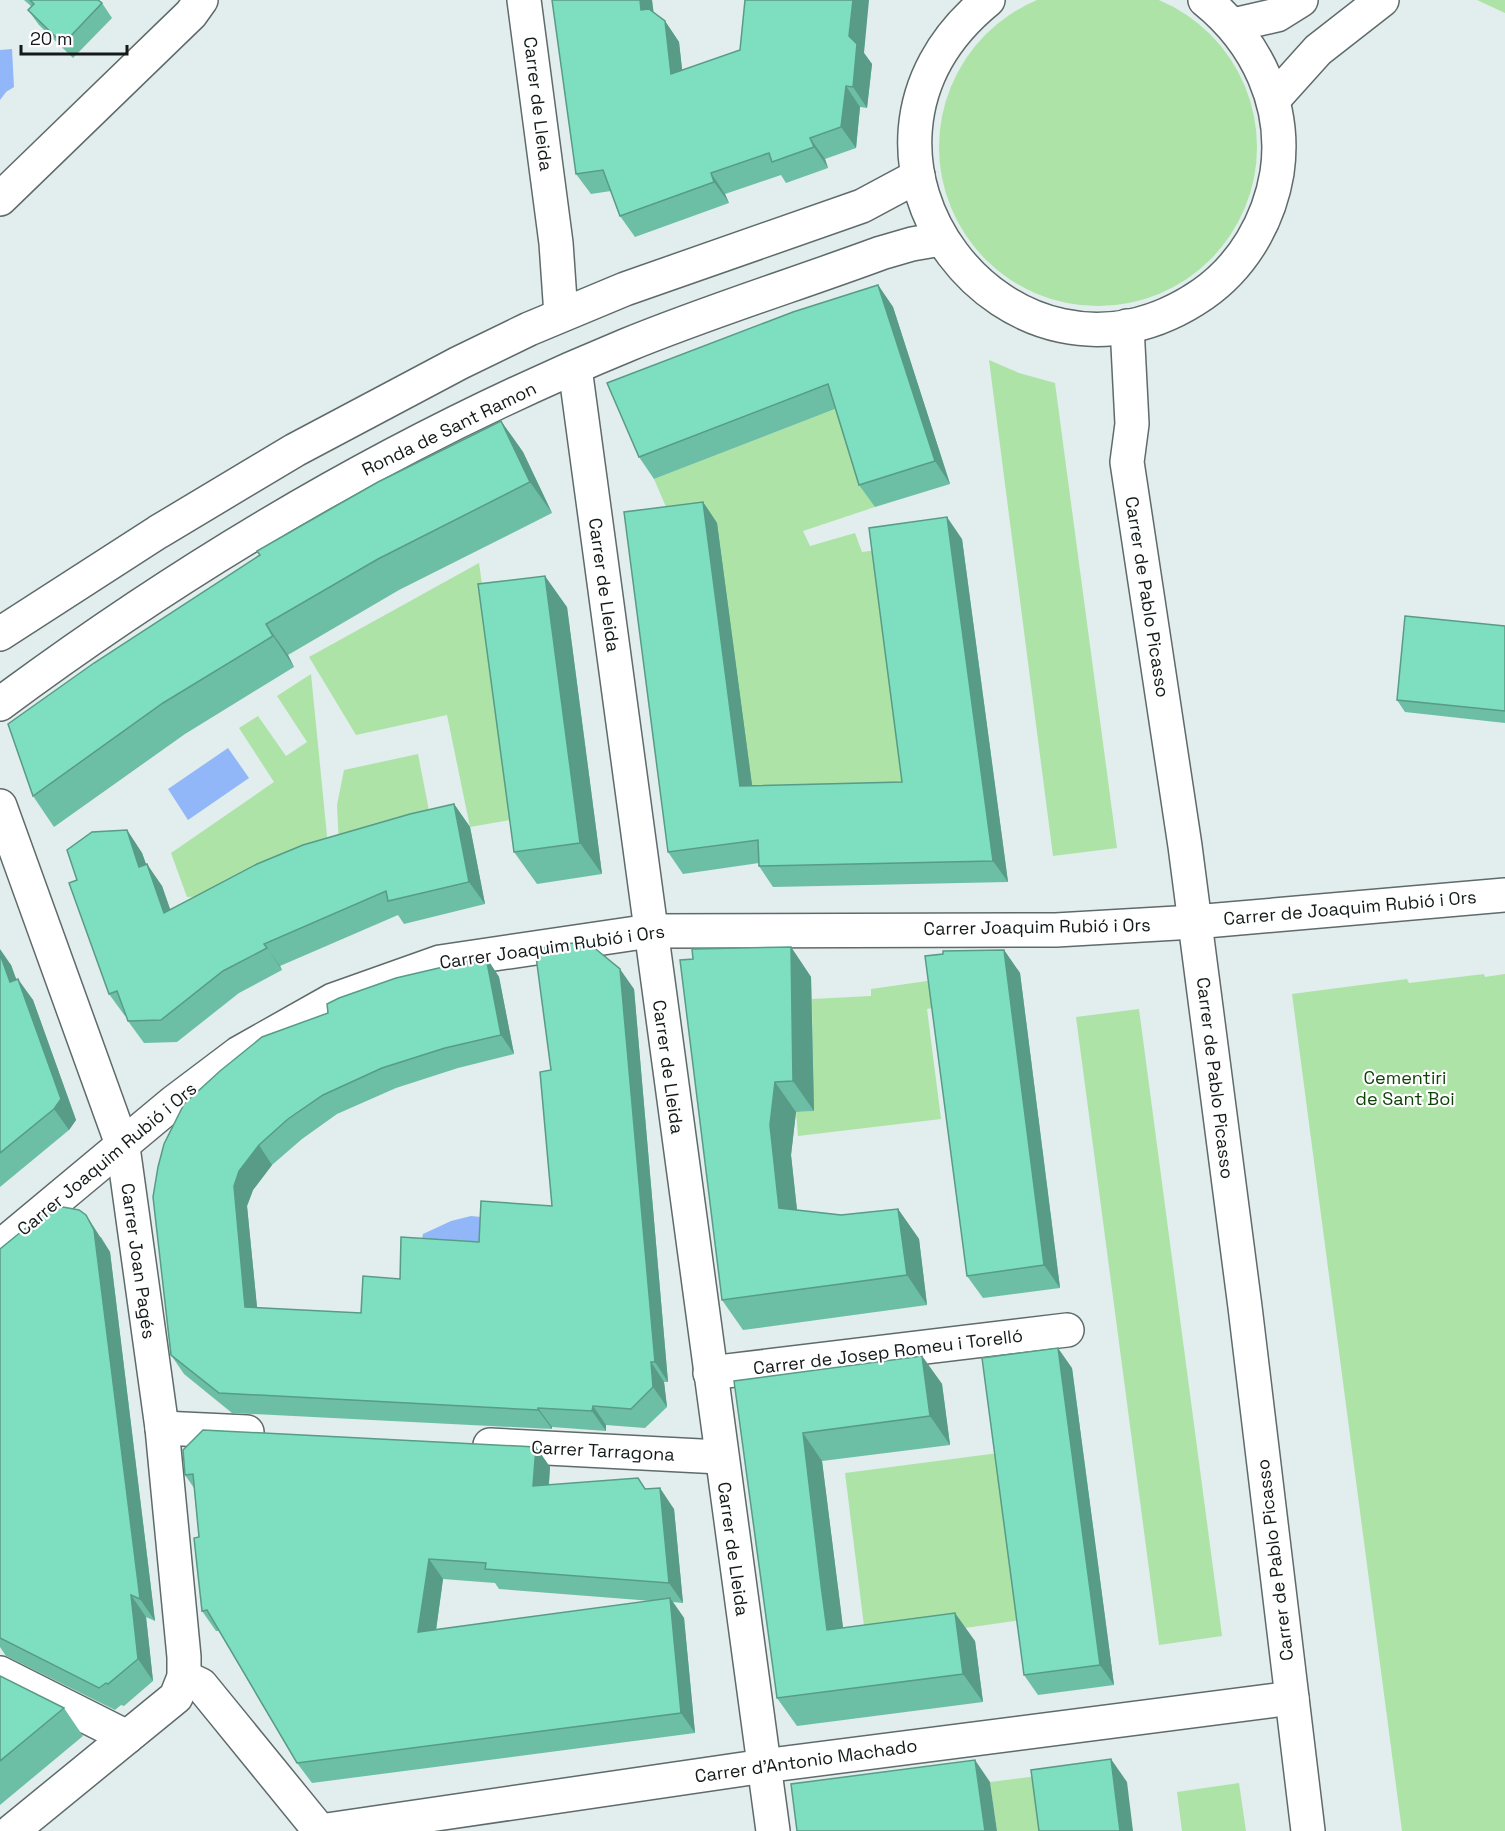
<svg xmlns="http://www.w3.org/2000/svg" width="1505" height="1831" viewBox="0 0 1505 1831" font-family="'Space Grotesk',sans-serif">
	<rect width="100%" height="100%" fill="#e2edee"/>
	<g fill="#ade3a6">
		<circle cx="1098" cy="147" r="159"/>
		<polygon points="1477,0 1505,0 1505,13"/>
		<polygon points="989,360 1019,373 1055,383 1117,848 1053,856"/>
		<polygon points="843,406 875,507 803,531 810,546 855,533 862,552 884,549 920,826 755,806 675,528 654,479"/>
		<polygon points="479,563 515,819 470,827 447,715 356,735 309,657"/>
		<polygon points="311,674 328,846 215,896 187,897 171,853 274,782 239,728 258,716 286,756 307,742 277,696"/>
		<polygon points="418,754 431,821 339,846 337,805 344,770"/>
		<polygon points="1484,974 1485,977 1505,974 1505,1831 1402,1831 1292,994 1407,979 1409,983"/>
		<polygon points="941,979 945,1006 927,1009 941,1119 798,1136 796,1112 813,1111 812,999 871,996 871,989"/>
		<polygon points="1139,1009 1222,1636 1159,1645 1076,1017"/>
		<polygon points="1006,1452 1028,1619 866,1642 845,1473"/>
		<polygon points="1045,1775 1052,1831 997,1831 990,1782"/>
		<polygon points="1239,1783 1246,1831 1182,1831 1177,1792"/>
	</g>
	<g fill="#92b7f8">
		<polygon points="12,49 14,87 6,92 0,100 0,50"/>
		<polygon points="228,748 249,778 188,820 168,789"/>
		<polygon points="471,1216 481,1217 483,1250 420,1248 423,1234 451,1221"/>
	</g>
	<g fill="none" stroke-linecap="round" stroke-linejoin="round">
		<g stroke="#5f6a6a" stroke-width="36">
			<g id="minor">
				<polyline points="524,0 556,243 561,315"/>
				<path d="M988,0C800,153 1011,427 1203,294C1243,266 1269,221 1277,173C1287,105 1257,42 1205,0"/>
				<polyline points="1233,25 1277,15 1301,0"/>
				<polyline points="1273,100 1318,50 1382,0"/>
				<polyline points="0,199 191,14 201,0"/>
				<polyline points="1127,326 1132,424 1127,462 1185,846 1245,1307 1308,1831"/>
				<polyline points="575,368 773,1831"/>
				<polyline points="0,634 158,532 295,450 459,363 529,329 625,289 862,206 918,176"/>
				<path d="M0,704C194,560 403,437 627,345C710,311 797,284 881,253L912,244L941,239"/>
				<polyline points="0,806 123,1147 162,1428 184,1657 184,1677 176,1697 12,1831"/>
				<polyline points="0,1247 174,1102 239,1053 333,1000 440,962 650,931 1056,930 1194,922 1505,895"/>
				<polyline points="710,1373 1067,1330"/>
				<polyline points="162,1428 247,1432"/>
				<polyline points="490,1445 720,1457"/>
				<polyline points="0,1673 127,1737"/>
				<polyline points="184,1677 201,1685 320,1831"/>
				<polyline points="320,1831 764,1766 1292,1698"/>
			</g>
		</g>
		<use href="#minor" stroke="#fff" stroke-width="33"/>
	</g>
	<g fill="#6cbfa5" fill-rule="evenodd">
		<polygon points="24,0 98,0 102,3 112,18 73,58 39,25 28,10 32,7"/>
		<polygon points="552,0 652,0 653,13 665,21 679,42 682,70 864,53 872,64 867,108 860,107 856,148 825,159 828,168 786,183 781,175 725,194 729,203 635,237 620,216 611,191 591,194 576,174"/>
		<polygon points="878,285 893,307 950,484 875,507 859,485 835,409 654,479 639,457"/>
		<polygon points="501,421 523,452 552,513 399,590 288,655 294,667 185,734 54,827 33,796"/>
		<polygon points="703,502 717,523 752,786 902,782 962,539 1008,882 773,887 759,866 759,863 683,874 668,852"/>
		<polygon points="567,607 602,874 537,884 514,852"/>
		<polygon points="1505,626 1505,723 1405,712 1397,700"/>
		<polygon points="454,804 470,827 485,904 404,924 398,915 280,966 282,970 239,993 177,1042 144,1043 128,1021 126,1015 125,1016 109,994 127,830 142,853 146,864 162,886 170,909"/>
		<polygon points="791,947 811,977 814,1111 796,1112 791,1155 797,1210 841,1215 898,1209 919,1239 927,1305 743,1330 722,1300 693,959"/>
		<polygon points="1004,950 1020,973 1060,1288 983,1298 967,1276"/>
		<polygon points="0,954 11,965 16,979 33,1000 76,1120 69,1130 0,1187"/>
		<polygon points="486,957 499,977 514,1054 458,1068 396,1088 337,1114 302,1139 272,1165 253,1190 247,1206 257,1308 361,1313 400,1279 479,1242 552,1206 551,1070 634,989 668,1382 664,1382 667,1407 645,1428 606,1425 606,1431 552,1427 552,1429 232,1413 184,1374 171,1355 153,1197"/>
		<polygon points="101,1237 110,1252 155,1621 146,1617 153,1681 124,1706 121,1705 115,1710 6,1656 0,1647 0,1249"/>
		<polygon points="922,1356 942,1384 950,1445 822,1461 843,1628 975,1641 983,1702 797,1726 777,1698 734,1381"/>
		<polygon points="1072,1368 1114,1685 1038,1695 1024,1675"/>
		<path d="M536,1447L550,1467L549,1485L646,1489L674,1509L683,1603L673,1602L684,1618L695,1733L312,1783L297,1763L219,1631H216L202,1611L199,1537L194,1488L185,1475ZM443,1579L495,1583L499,1589L652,1601L436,1630Z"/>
		<polygon points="0,1676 64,1708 83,1736 0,1805"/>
	</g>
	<g fill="#589b86">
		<polygon points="640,0 652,0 656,31 641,10"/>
		<polygon points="853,0 869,0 864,53 872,64 867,108 853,87 849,36"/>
		<polygon points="665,21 679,42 685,95 671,74"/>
		<polygon points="846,86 860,107 856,148 841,127"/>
		<polygon points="810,138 825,159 828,168 814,147"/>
		<polygon points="711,173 725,194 729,203 714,182"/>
		<polygon points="878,285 893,307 950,484 935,461"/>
		<polygon points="501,421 523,452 552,513 530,482"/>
		<polygon points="703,502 717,523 755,807 740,786"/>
		<polygon points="947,517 962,539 1008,882 993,861"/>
		<polygon points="545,576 567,607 602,874 580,843"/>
		<polygon points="266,624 288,655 294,667 273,636"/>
		<polygon points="454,804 470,827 485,904 469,882"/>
		<polygon points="127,830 142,853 155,889 139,867"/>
		<polygon points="147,864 162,886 179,935 164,913"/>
		<polygon points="264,944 280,966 282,970 267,948"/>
		<polygon points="791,947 811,977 814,1111 793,1081"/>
		<polygon points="0,949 11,965 25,1003 10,982 0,954"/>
		<polygon points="1004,950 1020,973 1060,1288 1044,1265"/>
		<polygon points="486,957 499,977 514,1054 501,1035"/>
		<polygon points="620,969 634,989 668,1382 655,1362"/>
		<polygon points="18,979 33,1000 76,1120 69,1130 54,1109"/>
		<polygon points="775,1082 796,1112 791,1155 800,1238 779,1208 770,1125"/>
		<polygon points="259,1145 272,1165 253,1190 247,1206 259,1327 245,1307 234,1186 239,1171"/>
		<polygon points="898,1209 919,1239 927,1305 907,1275"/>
		<polygon points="86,1215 110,1252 155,1621 140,1599"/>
		<polygon points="1058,1348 1072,1368 1114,1685 1100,1665"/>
		<polygon points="922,1356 942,1384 950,1445 930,1416"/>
		<polygon points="651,1362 664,1382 667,1407 653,1387"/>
		<polygon points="593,1406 606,1425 606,1431 592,1411"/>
		<polygon points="538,1408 552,1427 552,1429 538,1410"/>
		<polygon points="803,1433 822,1461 847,1659 827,1630"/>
		<polygon points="536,1447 550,1467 547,1507 533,1486"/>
		<polygon points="660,1488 674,1509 683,1603 669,1583"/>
		<polygon points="429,1559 443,1579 433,1652 418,1632"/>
		<polygon points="131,1595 146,1617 153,1681 138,1659"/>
		<polygon points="670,1598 684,1618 695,1733 681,1713"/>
		<polygon points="955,1613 975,1641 983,1702 963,1674"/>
		<polygon points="1111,1759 1127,1782 1133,1831 1120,1831"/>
		<polygon points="975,1760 990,1782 997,1831 985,1831"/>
	</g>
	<g fill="#7ddec0" stroke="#589b86" stroke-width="1.5">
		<polygon points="30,0 98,0 102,3 63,44 28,10 34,4"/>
		<polygon points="552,0 640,0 641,10 649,9 665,21 671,74 740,50 745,0 853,0 849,36 857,44 853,87 846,86 841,127 810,138 814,147 772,162 769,153 711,173 714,182 620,216 603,170 576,174"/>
		<polygon points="878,285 935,461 859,485 828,384 639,457 607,383 793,312"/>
		<polygon points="501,421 530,482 378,559 266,624 273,636 163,703 33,796 8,724 94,663 260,555 257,551 378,482"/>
		<polygon points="703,502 740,786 902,782 869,528 947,517 993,861 759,866 758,840 668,852 624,512"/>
		<polygon points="545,576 580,843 514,852 478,584"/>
		<polygon points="1405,616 1505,626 1505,711 1397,700"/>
		<polygon points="454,804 469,882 388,901 386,891 264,944 267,948 223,971 161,1020 128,1021 117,991 109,994 69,883 77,880 67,850 92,832 127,830 139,867 147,864 164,913 257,864 303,845 410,814"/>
		<polygon points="586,941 620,969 655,1362 651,1362 653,1387 631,1409 593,1406 592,1411 538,1408 538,1410 219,1393 171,1355 153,1197 158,1167 164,1144 184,1104 220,1071 262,1037 328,1013 327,1004 339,998 396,978 486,957 501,1035 445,1048 382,1068 323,1095 288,1119 259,1145 239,1171 234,1186 245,1307 361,1313 363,1276 400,1279 401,1237 479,1242 481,1201 552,1206 540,1072 551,1070 535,949"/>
		<polygon points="791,947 793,1081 775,1082 770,1125 779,1208 841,1215 898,1209 907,1275 722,1300 680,960 693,959 692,949"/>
		<polygon points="1004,950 1044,1265 967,1276 925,956 943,954 943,951"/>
		<polygon points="0,954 10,982 18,979 61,1099 54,1109 0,1153"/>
		<polygon points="63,1207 79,1210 86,1215 94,1230 140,1599 131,1595 138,1659 108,1684 106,1683 99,1688 0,1638 0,1249 38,1218 54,1209"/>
		<polygon points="1058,1348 1100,1665 1024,1675 982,1358"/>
		<polygon points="922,1356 930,1416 803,1433 821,1585 827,1630 955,1613 963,1674 777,1698 734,1381"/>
		<polygon points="203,1430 536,1447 533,1486 638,1478 645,1489 660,1488 669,1583 485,1569 486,1563 429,1559 418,1632 670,1598 681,1713 297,1763 207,1610 202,1611 194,1538 199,1537 193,1474 185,1475 183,1450"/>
		<polygon points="0,1676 64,1708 0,1761"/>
		<polygon points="1111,1759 1120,1831 1039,1831 1031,1770"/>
		<polygon points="975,1760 985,1831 797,1831 791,1784"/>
	</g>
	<g text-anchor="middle" stroke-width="4.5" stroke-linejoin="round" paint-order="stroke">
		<g font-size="18" fill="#141919" stroke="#fff">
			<text transform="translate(538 104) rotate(83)" y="6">Carrer de Lleida</text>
			<text transform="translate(449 429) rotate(-26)" y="6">Ronda de Sant Ramon</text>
			<text transform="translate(604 585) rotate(82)" y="6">Carrer de Lleida</text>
			<text transform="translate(1147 597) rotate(81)" y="6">Carrer de Pablo Picasso</text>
			<text transform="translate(1350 908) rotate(-5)" y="6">Carrer de Joaquim Rubió i Ors</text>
			<text transform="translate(1037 927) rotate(-1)" y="6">Carrer Joaquim Rubió i Ors</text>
			<text transform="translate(552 947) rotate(-8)" y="6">Carrer Joaquim Rubió i Ors</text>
			<text transform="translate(668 1067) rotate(82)" y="6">Carrer de Lleida</text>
			<text transform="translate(1215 1078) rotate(83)" y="6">Carrer de Pablo Picasso</text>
			<text transform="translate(107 1159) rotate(-40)" y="6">Carrer Joaquim Rubió i Ors</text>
			<text transform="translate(138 1261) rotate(82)" y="6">Carrer Joan Pagés</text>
			<text transform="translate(888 1352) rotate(-7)" y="6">Carrer de Josep Romeu i Torelló</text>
			<text transform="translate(603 1451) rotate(3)" y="6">Carrer Tarragona</text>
			<text transform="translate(733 1549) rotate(82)" y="6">Carrer de Lleida</text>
			<text transform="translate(1275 1560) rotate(-97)" y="6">Carrer de Pablo Picasso</text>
			<text transform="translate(806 1761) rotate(-8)" y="6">Carrer d'Antonio Machado</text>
		</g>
		<g font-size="18" fill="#0d4406" stroke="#fff">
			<text x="1405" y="1084">Cementiri<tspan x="1405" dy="21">de Sant Boi</tspan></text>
		</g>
	</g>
	<path d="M21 45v9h106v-9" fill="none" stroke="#141919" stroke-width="3"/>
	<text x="30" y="45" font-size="18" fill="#141919" stroke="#ffffff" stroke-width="4.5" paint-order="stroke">20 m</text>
</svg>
